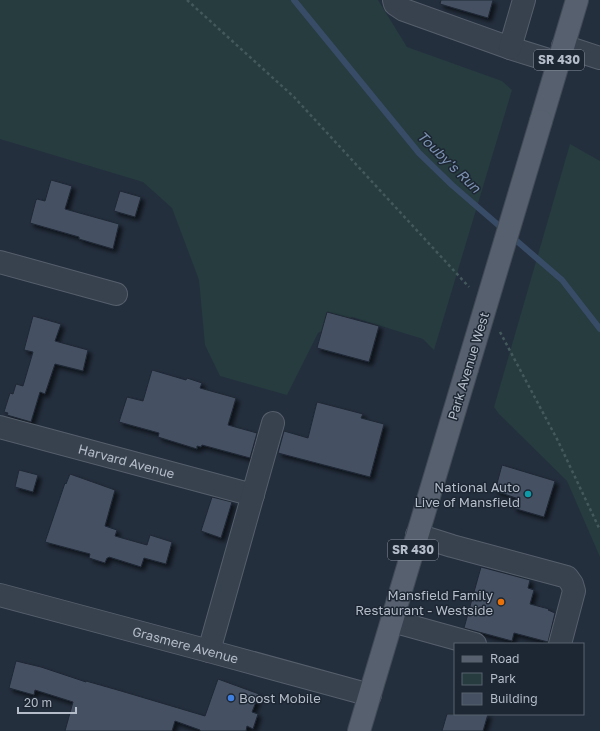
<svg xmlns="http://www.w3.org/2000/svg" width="600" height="731" viewBox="0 0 600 731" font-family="'Golos Text',sans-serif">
	<defs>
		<filter id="shadow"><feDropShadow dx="3.5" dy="3.5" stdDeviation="2" flood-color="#0009"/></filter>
	</defs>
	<rect width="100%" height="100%" fill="#242f3e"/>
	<g fill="#263c3f">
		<polygon points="0,0 378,0 407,47 502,81 512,90 434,350 423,339 352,317 318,333 287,395 220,376 205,345 199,280 172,208 143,182 0,139"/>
		<polygon points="570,144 600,161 600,557 567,481 499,414 494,407"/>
	</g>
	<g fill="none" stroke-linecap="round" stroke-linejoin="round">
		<g stroke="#394c67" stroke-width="6">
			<polyline points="294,0 419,153 452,185 504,230"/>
			<polyline points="511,236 562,280 600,329"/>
		</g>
	</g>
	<g fill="#455162" stroke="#1f2835" filter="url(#shadow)">
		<polygon points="441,0 493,0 488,18 440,4"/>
		<polygon points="51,180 72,186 65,209 119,224 113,249 79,239 79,237 30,223 36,200 37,199 45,201"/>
		<polygon points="120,191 141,197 135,217 114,211"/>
		<polygon points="327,312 379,326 369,362 317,348"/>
		<polygon points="33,316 61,324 55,341 88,350 83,371 55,364 45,394 40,392 31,422 7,415 8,413 4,412 10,393 13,394 16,384 23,386 33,352 24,350"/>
		<polygon points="152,370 186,380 187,378 202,383 200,388 236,398 228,425 257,433 250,458 202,445 201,447 197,446 197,449 158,437 159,433 119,422 127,397 143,401"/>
		<polygon points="317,402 363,414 361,418 384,424 370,477 278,453 284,431 308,438"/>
		<polygon points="502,465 555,481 544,517 513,508 516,498 495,491"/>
		<polygon points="19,470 38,475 33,492 15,487"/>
		<polygon points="70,474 115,490 105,526 117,530 115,536 147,545 150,535 172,542 166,564 144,558 141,567 109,557 108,558 107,558 105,563 89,558 90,554 45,542 65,483 66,484"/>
		<polygon points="212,497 232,502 221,538 201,531"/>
		<polygon points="481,567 530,580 528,588 534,590 530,604 549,609 548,610 555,613 548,642 514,633 512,641 464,628"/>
		<polygon points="16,661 41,667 86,682 86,681 121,691 205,716 218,679 259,694 252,712 258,714 253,729 247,726 246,731 200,731 200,730 175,721 172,731 65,731 73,702 35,690 34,695 9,688"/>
		<polygon points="447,714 488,714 483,731 442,731"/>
	</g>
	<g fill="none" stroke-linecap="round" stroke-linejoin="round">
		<g stroke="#565f6c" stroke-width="24">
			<g id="minor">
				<polyline points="394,0 395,4 404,10 510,48 558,63"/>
				<polyline points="563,46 600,58"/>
				<polyline points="510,48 524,0"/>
				<polyline points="0,262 116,294"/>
				<path id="s1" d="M0,427L253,495"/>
				<polyline points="417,535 452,546 567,577 572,584 574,591 560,644"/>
				<path id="s2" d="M0,595L209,651L370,695"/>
				<polyline points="392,621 475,644"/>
				<polyline points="209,651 273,423"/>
			</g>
		</g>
		<g stroke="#414a57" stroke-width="24">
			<g id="major">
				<polyline points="541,121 577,0"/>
				<polyline points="359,731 467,369"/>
			</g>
		</g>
		<g stroke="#44595c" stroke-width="2.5" stroke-dasharray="3 3" stroke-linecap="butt">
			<polyline points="187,0 294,97 469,287"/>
			<polyline points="500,332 558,441 600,530"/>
		</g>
		<use href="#minor" stroke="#38414e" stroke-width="22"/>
		<use href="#major" stroke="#56606e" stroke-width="22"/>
		<g stroke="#414a57" stroke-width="24" stroke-linecap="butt">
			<polyline id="major-bridge" points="467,369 541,121"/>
		</g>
		<use href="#major-bridge" stroke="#56606e" stroke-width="22"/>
	</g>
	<circle fill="#0f9aa8" stroke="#1d2633" stroke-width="1.5" cx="528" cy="494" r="4"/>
	<circle fill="#e8710a" stroke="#1d2633" stroke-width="1.5" cx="501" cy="602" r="4"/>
	<circle fill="#3f7fe0" stroke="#1d2633" stroke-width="1.5" cx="231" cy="698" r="4"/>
	<g text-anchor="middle" stroke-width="3" stroke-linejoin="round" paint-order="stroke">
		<g fill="#1d2633" stroke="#878f9c" stroke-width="1">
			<rect x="534" y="50" width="50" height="20" rx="3"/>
			<rect x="388" y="540" width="50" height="20" rx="3"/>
		</g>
		<g font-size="12" font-weight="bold" fill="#b4bcc9">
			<text x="559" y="64">SR 430</text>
			<text x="413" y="554">SR 430</text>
		</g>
		<g font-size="13" fill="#b4bcc9" stroke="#1d2633">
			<text transform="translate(468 366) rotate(-73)" y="5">Park Avenue West</text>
			<text dy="5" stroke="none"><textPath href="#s1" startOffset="131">Harvard Avenue</textPath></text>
			<text dy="5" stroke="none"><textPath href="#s2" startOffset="192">Grasmere Avenue</textPath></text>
		</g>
		<g font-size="13" fill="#b4bcc9" stroke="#1d2633" text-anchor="end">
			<text x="520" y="492">National Auto<tspan x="520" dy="15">Live of Mansfield</tspan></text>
			<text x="493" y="600">Mansfield Family<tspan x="493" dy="15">Restaurant - Westside</tspan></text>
			<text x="239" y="703" text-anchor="start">Boost Mobile</text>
		</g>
		<g font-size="14" font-style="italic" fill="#7c92b1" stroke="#1d2633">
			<text transform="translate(449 162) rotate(44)" y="5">Touby's Run</text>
		</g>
	</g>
	<rect x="454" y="643" width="130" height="72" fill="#1d2633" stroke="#59626f"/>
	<rect x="462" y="656" width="20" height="6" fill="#56606e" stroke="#59626f"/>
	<text x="490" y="663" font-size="12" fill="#b4bcc9">Road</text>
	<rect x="462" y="673" width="20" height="12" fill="#263c3f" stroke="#59626f"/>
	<text x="490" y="683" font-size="12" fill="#b4bcc9">Park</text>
	<rect x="462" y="693" width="20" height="12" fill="#455162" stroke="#59626f"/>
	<text x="490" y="703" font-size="12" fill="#b4bcc9">Building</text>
	<path d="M18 707v6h58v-6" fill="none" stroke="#b4bcc9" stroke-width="2"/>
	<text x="24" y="707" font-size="12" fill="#b4bcc9" stroke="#1d2633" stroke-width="3" paint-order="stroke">20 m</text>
</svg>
